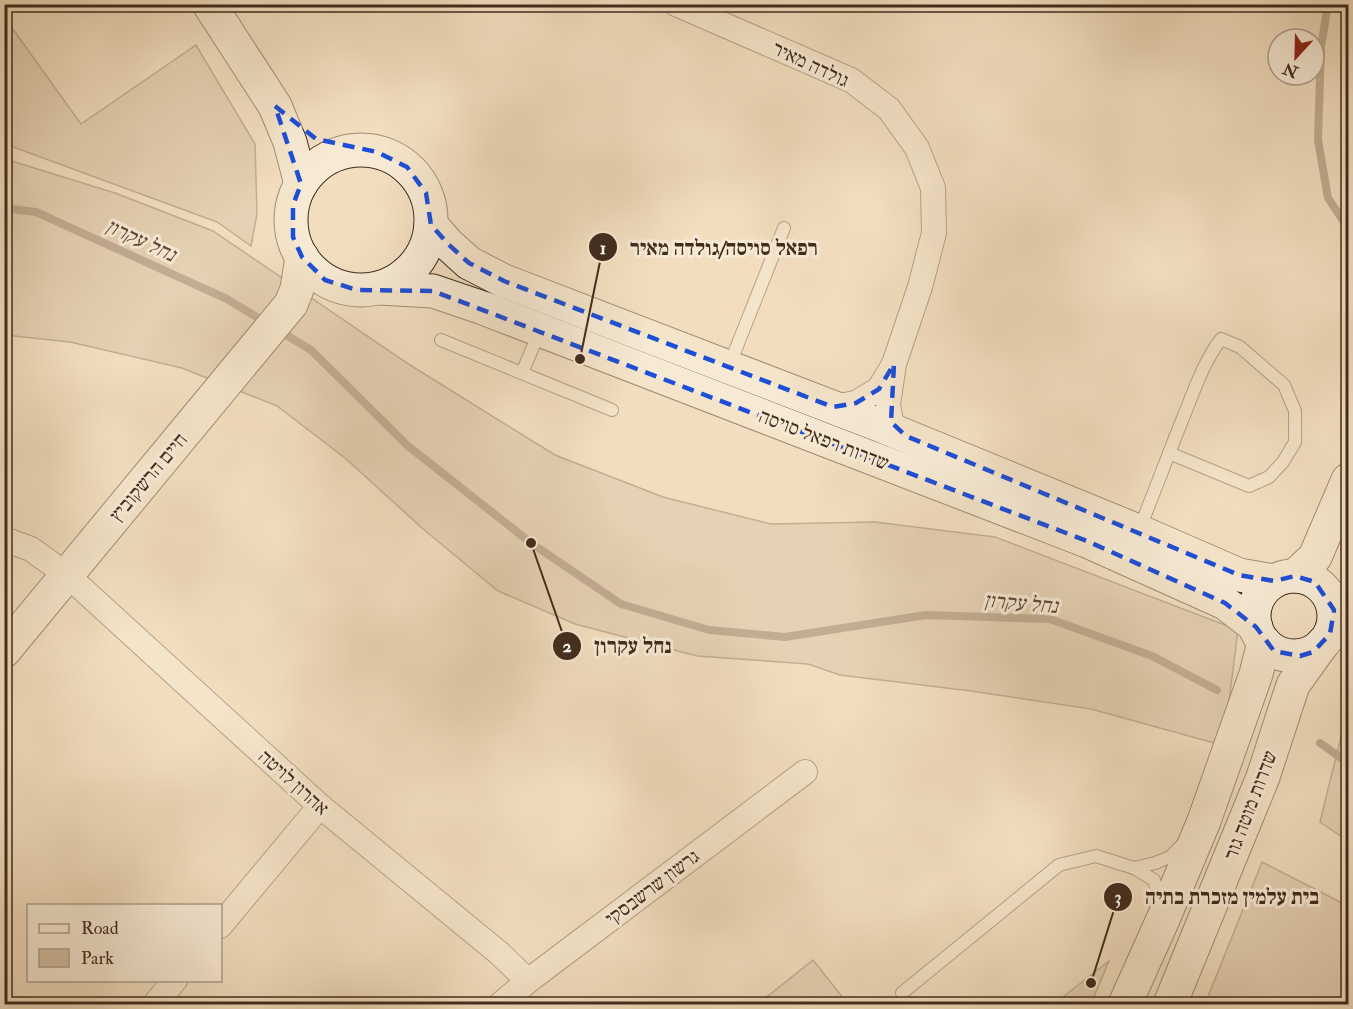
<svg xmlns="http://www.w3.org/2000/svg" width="1353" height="1009" viewBox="0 0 1353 1009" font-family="'IM FELL Double Pica','Frank Ruhl Libre',serif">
	<rect width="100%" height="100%" fill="#f2debf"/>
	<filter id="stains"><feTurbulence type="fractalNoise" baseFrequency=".00333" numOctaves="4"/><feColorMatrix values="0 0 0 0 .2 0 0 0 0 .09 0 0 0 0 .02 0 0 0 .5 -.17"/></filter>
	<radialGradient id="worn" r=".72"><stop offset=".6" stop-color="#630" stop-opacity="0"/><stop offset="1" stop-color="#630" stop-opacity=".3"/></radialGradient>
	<g fill="#d4c0a4" stroke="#8a7661" stroke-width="1.5">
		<polygon points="5,18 81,124 196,45 255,144 257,214 251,246 217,222 5,144"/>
		<polygon points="5,159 115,193 213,231 410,365 555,455 663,497 771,524 875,522 995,537 1238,630 1227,717 1218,744 1091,709 971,691 840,675 808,664 697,656 575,624 498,591 422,528 345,458 277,406 182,368 70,342 5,335"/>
		<polygon points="1348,708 1348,841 1320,822"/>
		<polygon points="1262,862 1348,906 1348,1004 1205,1004"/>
		<polygon points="813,960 848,1004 758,1004"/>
		<polygon points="1109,961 1091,1004 1054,1004"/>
	</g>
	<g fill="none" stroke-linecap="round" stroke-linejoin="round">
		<g stroke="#87725e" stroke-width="8">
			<polyline points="1328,4 1321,47 1318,140 1328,198 1348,228"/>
			<polyline points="4,208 36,212 227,299 265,322"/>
			<polyline points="278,330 311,350 408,446 531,543 621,604 709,630 785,637 926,615 1050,619 1152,656 1217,690"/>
			<polyline points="1320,743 1348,763"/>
		</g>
		<g stroke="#6d5846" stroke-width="14">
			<g id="lane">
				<polyline points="441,340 612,410"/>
				<polyline points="729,366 784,228"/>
				<polyline points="522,373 540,330"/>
				<path d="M1139,530C1154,493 1168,455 1183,418C1194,391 1203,363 1221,339L1240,347L1284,385L1295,411V442L1283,462L1269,477L1249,486L1169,453"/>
				<polyline points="1134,868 1155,863 1170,857 1183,844"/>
				<polyline points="902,993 1059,865 1096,856 1134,868 1154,880 1161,904"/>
			</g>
		</g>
		<g stroke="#6d5846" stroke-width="26">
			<g id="street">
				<polyline points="676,4 851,80 889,109 917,148 933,188 934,233 920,287 894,364 888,404 891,422 906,436"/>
				<polyline points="833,407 856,403 879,389 893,366"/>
				<polyline points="4,539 31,549 67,575 320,806 499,953 528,981"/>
				<polyline points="220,926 320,806"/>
				<polyline points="155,1004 175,980"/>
				<polyline points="501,1004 528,981 805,772"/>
			</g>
		</g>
		<g stroke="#412c1e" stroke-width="35">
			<g id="secondary">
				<polyline points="209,4 275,106 290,142 301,184"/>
				<circle cx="361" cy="220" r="70"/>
				<polyline points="431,225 448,244 469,263 504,281 879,425 1138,531 1239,575 1274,581"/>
				<polyline points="379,288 433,291 483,308 1087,541 1225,603 1256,627"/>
				<polyline points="1295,576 1315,557 1348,480"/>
				<circle cx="1294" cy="616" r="40"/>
				<polyline points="4,651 291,304 297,289 302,257"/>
				<polyline points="1125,1004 1164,917 1204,821 1256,674 1264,642"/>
				<polyline points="1170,1004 1263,777 1293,685 1323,643"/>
			</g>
		</g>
		<use href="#lane" stroke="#f7ead5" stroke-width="12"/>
		<use href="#street" stroke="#f7ead5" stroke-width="24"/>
		<use href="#secondary" stroke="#f7ead5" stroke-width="33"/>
	</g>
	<path d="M0 0H1353V1009H0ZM275,106L316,139L377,152L407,167L426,193L431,225L448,244L469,263L504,281L833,407L856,403L879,389L894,364L891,422L906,436L1239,575L1274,581L1295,576L1315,582L1334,610L1330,634L1313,652L1300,656L1274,651L1256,627L1225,603L1087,541L433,291L357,290L325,280L302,257L293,237V205L301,184Z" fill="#f2debf" fill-opacity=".55" fill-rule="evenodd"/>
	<path fill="none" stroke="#1d4ed8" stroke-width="4.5" stroke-dasharray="12 8" stroke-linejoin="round" d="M275,106L316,139L377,152L407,167L426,193L431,225L448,244L469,263L504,281L833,407L856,403L879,389L894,364L891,422L906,436L1239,575L1274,581L1295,576L1315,582L1334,610L1330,634L1313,652L1300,656L1274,651L1256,627L1225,603L1087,541L433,291L357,290L325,280L302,257L293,237V205L301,184Z"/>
	<g text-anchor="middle" stroke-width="6" stroke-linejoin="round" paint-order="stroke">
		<g font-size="20" fill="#412c1e" stroke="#f7ead5">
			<text transform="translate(811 64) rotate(25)" y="7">גולדה מאיר</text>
			<text transform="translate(824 439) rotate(21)" y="7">שדרות רפאל סויסה</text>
			<text transform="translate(148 477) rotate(-50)" y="7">חיים הרשקוביץ</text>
			<text transform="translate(294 782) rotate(42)" y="7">אהרון לויטה</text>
			<text transform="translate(1250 805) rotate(-69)" y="7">שדרות מוטה גור</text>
			<text transform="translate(652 887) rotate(-37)" y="7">גרשון שרשבסקי</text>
		</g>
		<g font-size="21" font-style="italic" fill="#5e4938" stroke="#f7ead5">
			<text transform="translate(141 240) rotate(25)" y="7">נחל עקרון</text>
			<text transform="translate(1021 603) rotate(5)" y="7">נחל עקרון</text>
		</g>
	</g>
	<path fill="none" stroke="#412c1e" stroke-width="2" d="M580 359L603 247M531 543L567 646M1091 983L1118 897"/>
	<g fill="#412c1e" stroke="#f7ead5" stroke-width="2">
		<circle cx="580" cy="359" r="6"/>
		<circle cx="531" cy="543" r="6"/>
		<circle cx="1091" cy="983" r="6"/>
		<circle cx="603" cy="247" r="15"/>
		<circle cx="567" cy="646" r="15"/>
		<circle cx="1118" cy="897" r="15"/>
	</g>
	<g font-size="18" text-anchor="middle" font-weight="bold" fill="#fff">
		<text x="603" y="254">1</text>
		<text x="567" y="652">2</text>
		<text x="1118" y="903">3</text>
	</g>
	<g font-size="21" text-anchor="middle" font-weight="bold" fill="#412c1e" stroke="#f7ead5" stroke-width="6" stroke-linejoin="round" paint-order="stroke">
		<text x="724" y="255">רפאל סויסה/גולדה מאיר</text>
		<text x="633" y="653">נחל עקרון</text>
		<text x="1232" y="904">בית עלמין מזכרת בתיה</text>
	</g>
	<rect width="1353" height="1009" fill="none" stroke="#f2debf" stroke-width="24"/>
	<rect x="6" y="6" width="1341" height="997" fill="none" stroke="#412c1e" stroke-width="3"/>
	<rect x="12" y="12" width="1329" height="985" fill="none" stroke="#412c1e" stroke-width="1.5"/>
	<rect x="27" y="904" width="195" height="78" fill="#f7ead5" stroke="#ae9e8c" stroke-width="1.5"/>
	<rect x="39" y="924" width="30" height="9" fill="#f7ead5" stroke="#ae9e8c" stroke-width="1.5"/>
	<text x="81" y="934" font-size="18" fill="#412c1e">Road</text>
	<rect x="39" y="949" width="30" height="18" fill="#d4c0a4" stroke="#ae9e8c" stroke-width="1.5"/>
	<text x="81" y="964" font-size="18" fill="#412c1e">Park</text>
	<g transform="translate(1296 57) rotate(202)"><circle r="28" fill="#f7ead5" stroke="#ae9e8c" stroke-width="1.5"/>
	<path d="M0-4.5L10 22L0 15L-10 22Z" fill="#8f2418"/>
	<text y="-9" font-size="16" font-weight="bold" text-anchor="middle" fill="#412c1e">N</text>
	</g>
	<rect width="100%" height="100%" filter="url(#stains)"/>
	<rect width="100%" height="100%" fill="url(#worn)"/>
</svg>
